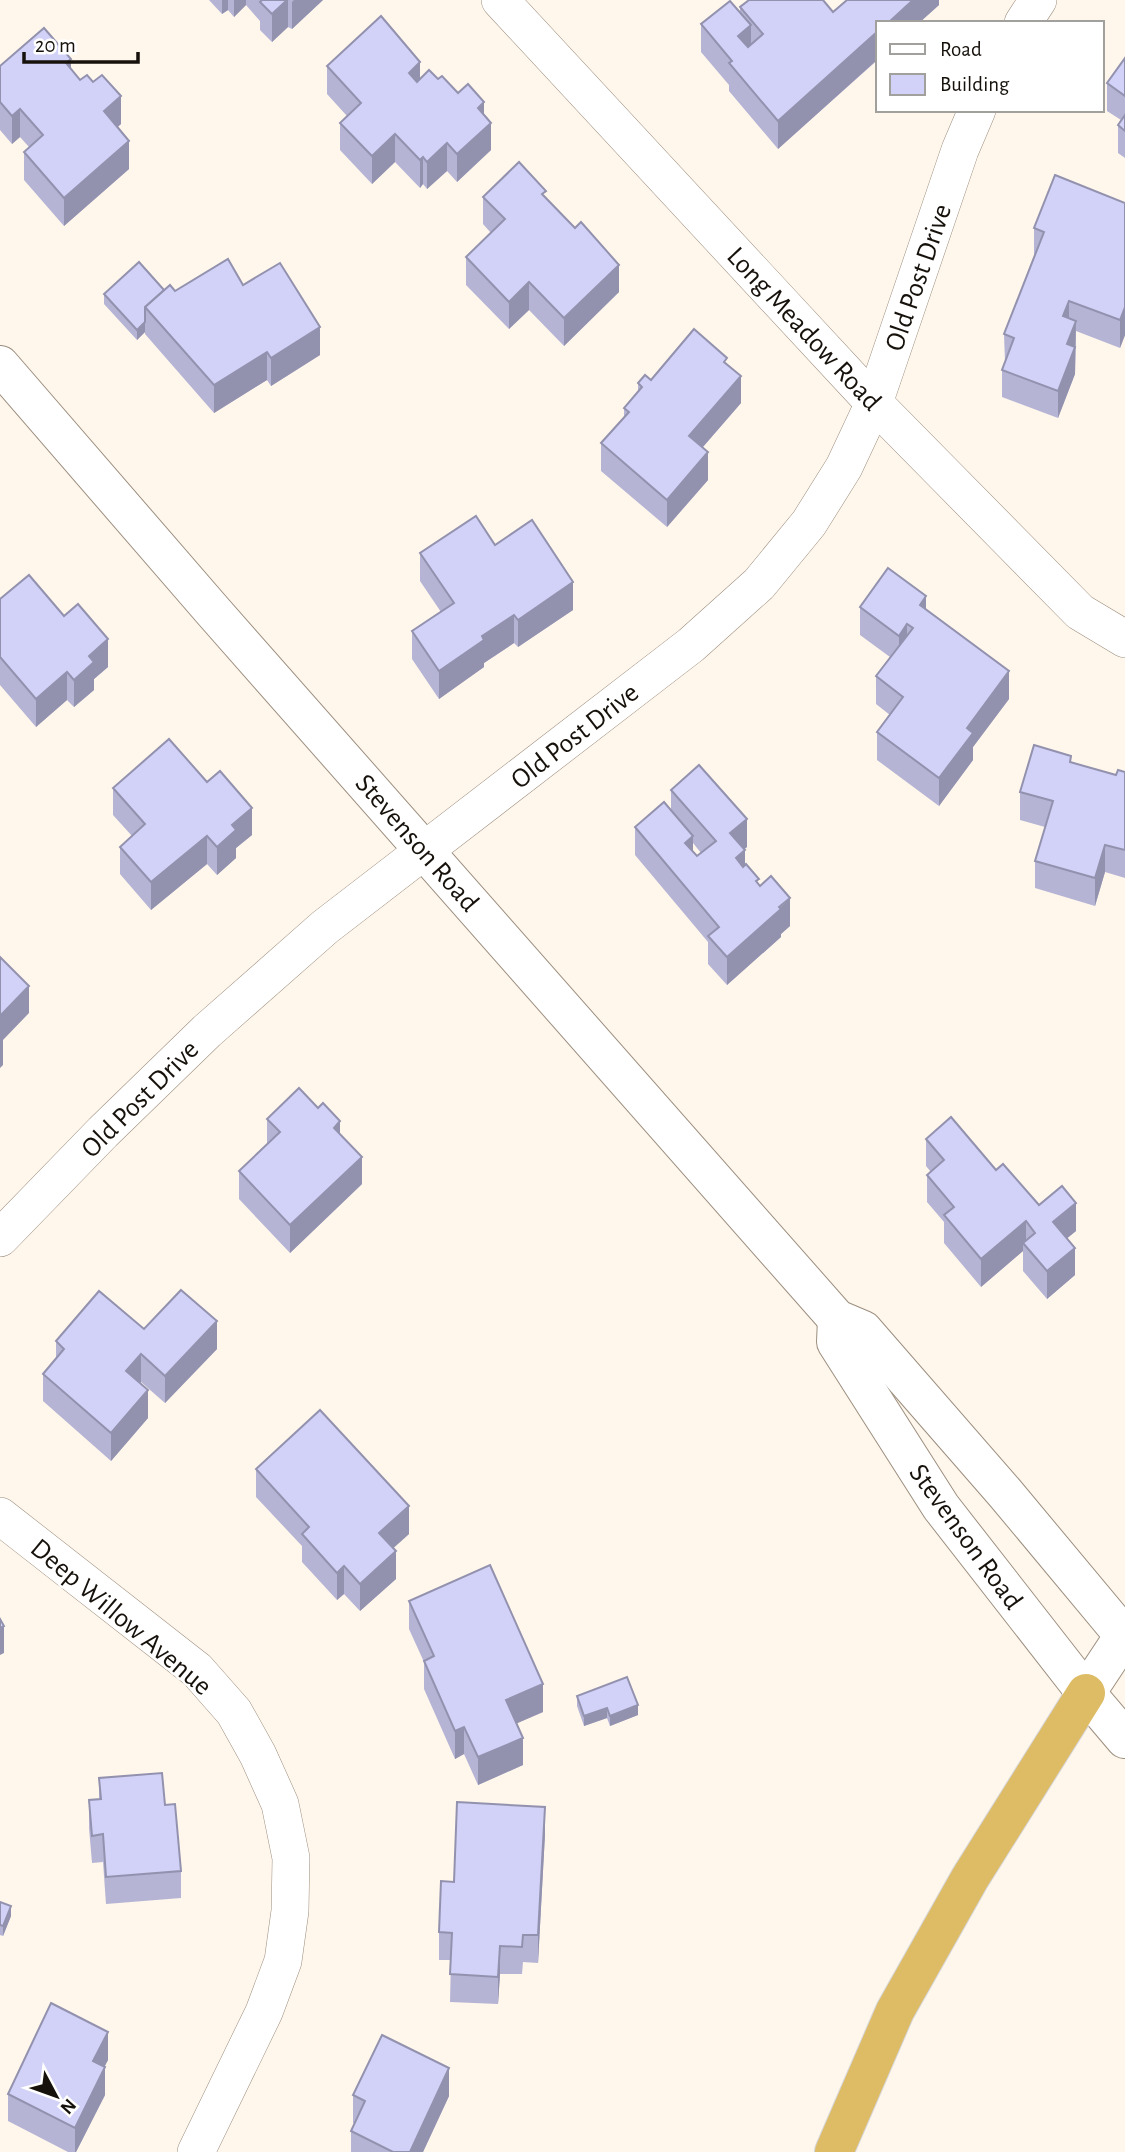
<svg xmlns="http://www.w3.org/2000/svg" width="1125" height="2152" viewBox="0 0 1125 2152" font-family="'Alegreya Sans',sans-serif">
	<rect width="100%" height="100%" fill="#fff6ec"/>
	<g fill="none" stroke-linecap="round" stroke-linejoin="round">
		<g stroke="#9c8f7f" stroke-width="38">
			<g id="street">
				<polyline points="500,0 874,403 1080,612 1125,639"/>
				<polyline points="1023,23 1038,0"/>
				<polyline points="0,1238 103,1132 207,1031 325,927 691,645 759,584 809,523 844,467 874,403 960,150 977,110"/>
				<polyline points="0,1516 197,1670 234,1712 258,1755 280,1804 291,1858 290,1911 283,1961 264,2012 196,2152"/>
			</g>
		</g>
		<g stroke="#9c8f7f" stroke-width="40">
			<g id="secondary">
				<polyline points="0,365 212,610 837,1319 863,1330 1005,1493 1125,1637"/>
				<polyline points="837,1319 836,1342 941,1507 1086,1693 1125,1739"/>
				<polyline points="1086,1693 1125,1634"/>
			</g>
		</g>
		<g stroke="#d5d4d3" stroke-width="40">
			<polyline id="highway" points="834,2152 895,2011 970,1878 1086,1693"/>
		</g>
		<use href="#street" stroke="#fff" stroke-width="37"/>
		<use href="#secondary" stroke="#fff" stroke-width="38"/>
		<use href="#highway" stroke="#debc66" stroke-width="38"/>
	</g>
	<g fill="#b5b4d5" fill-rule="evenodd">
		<polygon points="209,0 323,0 292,29 288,27 272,42 260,30 260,21 246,5 234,17 228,10 222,14"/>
		<polygon points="939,0 939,5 778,149 729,91 729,85 701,52 701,24 740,13 740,7 833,12"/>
		<polygon points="1125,58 1125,158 1118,153 1118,125 1121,120 1107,111 1107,83"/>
		<polygon points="0,66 71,69 121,124 117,127 129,169 64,226 24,180 24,152 29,147 20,137 12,144 0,130"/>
		<polygon points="327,66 420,78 438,79 458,93 484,115 491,150 457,182 447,171 427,189 423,184 420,188 395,162 372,184 340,150 340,123 347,116 327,94"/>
		<polygon points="483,197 546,199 619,292 564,346 529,310 509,329 466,285 466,257 491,233 483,224"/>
		<polygon points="1125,203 1125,335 1120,348 1076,331 1075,374 1058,418 1002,397 1002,370 1005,362 1004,334 1034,256 1034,228"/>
		<polygon points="243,285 320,355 271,386 267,380 214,413 145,334 145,332 137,340 104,304 104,294 164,290 175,291"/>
		<polygon points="727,364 741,403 702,448 708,480 667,527 601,471 601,443 624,417 624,408 638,392 638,383 651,380"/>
		<polygon points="495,545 573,610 518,647 514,643 484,663 484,667 439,699 412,659 412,631 441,612 420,581 420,553"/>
		<polygon points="0,599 108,667 94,679 94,690 74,707 67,700 36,727 0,685"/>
		<polygon points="860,607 926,609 1009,699 973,747 973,760 939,806 877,760 877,732 890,715 876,704 876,676 890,657 860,635"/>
		<polygon points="1071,762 1116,775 1125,772 1125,878 1105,872 1095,906 1035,888 1035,861 1045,827 1020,820 1020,792"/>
		<polygon points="113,788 252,835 236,848 236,858 217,875 207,864 151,910 120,874 120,847 132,836 113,815"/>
		<path d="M671,790L747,847L744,849L745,865L790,926L781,934V937L727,985L708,964V942L635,855V827L671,810ZM693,843L701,853L697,856L693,851Z"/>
		<polygon points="267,1119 340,1135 362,1184 290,1253 239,1199 239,1171 267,1144"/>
		<polygon points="926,1139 996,1170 1039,1205 1076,1231 1067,1238 1075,1275 1047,1299 1023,1271 1023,1251 981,1287 944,1243 944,1222 927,1202 927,1175 931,1172 926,1166"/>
		<polygon points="144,1329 217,1349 165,1403 141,1382 140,1383 148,1418 111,1461 43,1401 43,1374 56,1359 56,1341"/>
		<polygon points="256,1469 409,1534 393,1548 396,1579 360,1611 344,1594 337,1600 302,1562 302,1546 256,1497"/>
		<polygon points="409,1601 543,1712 517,1723 523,1765 478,1785 464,1754 455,1759 424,1689 424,1662 409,1629"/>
		<polygon points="577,1696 638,1715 610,1726 607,1718 584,1726 577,1706"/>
		<polygon points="99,1778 165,1805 181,1871 181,1898 106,1904 103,1862 92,1863 89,1828 89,1800 99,1799"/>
		<polygon points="545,1834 538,1963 523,1962 522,1974 500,1974 498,2004 450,2002 451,1960 439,1960 439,1932 454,1882"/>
		<polygon points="0,1902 11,1916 3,1936 0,1935"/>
		<polygon points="108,2060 104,2067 105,2095 76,2152 68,2152 8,2121 8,2094"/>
		<polygon points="353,2095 449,2096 423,2152 351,2152 351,2131 354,2123 353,2123"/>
	</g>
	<g fill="#9392ae">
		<polygon points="222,0 228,0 228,10 222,14"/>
		<polygon points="234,0 246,0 246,5 234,17"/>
		<polygon points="287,0 288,0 288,27 272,42 272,14"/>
		<polygon points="294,0 323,0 292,29 292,2"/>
		<polygon points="913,0 939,0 939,5 919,23 888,23"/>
		<polygon points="751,25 751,53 738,36"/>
		<polygon points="878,31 878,59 778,149 778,121"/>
		<polygon points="71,59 71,86 66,63"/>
		<polygon points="420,62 420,90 409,73"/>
		<polygon points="121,96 121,124 104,139 104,111"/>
		<polygon points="484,102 484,129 491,123 491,150 457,182 457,154 478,108"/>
		<polygon points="20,109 20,137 12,144 12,116"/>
		<polygon points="395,134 395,162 372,184 372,156"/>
		<polygon points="129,141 129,169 64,226 64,198"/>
		<polygon points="447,143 447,171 427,189 427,162"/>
		<polygon points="423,157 423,184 420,188 420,160"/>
		<polygon points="619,265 619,292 564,346 564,318"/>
		<polygon points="529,282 529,310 509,329 509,302"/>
		<polygon points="1069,301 1069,328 1063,316"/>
		<polygon points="1125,307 1125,335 1120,348 1120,320"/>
		<polygon points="1076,321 1075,374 1058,418 1058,391 1067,344"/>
		<polygon points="145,322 145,332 137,340 137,330"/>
		<polygon points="320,327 320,355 271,386 271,358"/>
		<polygon points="267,352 267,380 214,413 214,385"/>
		<polygon points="741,376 741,403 689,463 689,436"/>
		<polygon points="708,452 708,480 667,527 667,500"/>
		<polygon points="573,582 573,610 518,647 518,620"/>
		<polygon points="926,596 926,624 920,605"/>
		<polygon points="514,615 514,643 484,663 484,667 439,699 439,671 482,636"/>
		<polygon points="907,624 907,652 899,664 899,636"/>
		<polygon points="108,639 108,667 94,679 94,690 74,707 74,680 89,656"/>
		<polygon points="1009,671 1009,699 973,747 973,760 939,806 939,778 967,728"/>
		<polygon points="67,672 67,700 36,727 36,699"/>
		<polygon points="252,808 252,835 236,848 236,858 217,875 217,847 232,825"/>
		<polygon points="747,819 747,847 730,861 730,833"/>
		<polygon points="207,836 207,864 151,910 151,882"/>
		<polygon points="693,836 693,863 685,843"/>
		<polygon points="1105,845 1105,872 1095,906 1095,878"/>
		<polygon points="745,850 745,878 736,858"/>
		<polygon points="790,898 790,926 781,934 781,937 727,985 727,957"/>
		<polygon points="29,986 29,1013 3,1040 3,1065 0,1068 0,1016"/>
		<polygon points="340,1121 340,1149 334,1128"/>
		<polygon points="362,1157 362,1184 290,1253 290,1225"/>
		<polygon points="1076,1203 1076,1231 1053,1250 1053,1222"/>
		<polygon points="1026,1221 1026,1246 1023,1243 1023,1251 981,1287 981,1259"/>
		<polygon points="1075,1248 1075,1275 1047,1299 1047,1271"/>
		<polygon points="217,1321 217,1349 165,1403 165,1376"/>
		<polygon points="141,1354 141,1382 126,1399 126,1371"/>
		<polygon points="148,1390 148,1418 111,1461 111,1433"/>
		<polygon points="409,1506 409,1534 379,1561 379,1533"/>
		<polygon points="396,1551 396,1579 360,1611 360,1584"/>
		<polygon points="344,1566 344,1594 337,1600 337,1573"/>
		<polygon points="4,1626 4,1653 0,1655 0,1628"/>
		<polygon points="543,1684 543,1712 506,1728 506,1700"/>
		<polygon points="638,1705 638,1715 610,1726 610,1716"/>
		<polygon points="607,1708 607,1718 584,1726 584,1716"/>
		<polygon points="464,1727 464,1754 455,1759 455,1731"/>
		<polygon points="523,1738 523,1765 478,1785 478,1757"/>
		<polygon points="545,1807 545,1834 538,1963 538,1935"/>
		<polygon points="11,1906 11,1916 3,1936 3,1926"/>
		<polygon points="500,1946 500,1974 498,2004 498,1977"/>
		<polygon points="108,2032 108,2060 93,2089 93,2061"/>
		<polygon points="105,2067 105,2095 76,2152 75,2152 75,2128"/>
		<polygon points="449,2068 449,2096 423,2152 410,2152"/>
	</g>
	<g fill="#d2d1f8" stroke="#9392ae" stroke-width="2">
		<polygon points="262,0 287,0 272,14 260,2"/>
		<polygon points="749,0 823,0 833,12 847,0 913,0 888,23 878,23 878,31 778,121 729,63 732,61 701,24 730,1 751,25 738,36 748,47 763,34 740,7"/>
		<polygon points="381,16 420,62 409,73 417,82 429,70 438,79 442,76 458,93 468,84 484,102 478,108 491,123 457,154 447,143 427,162 423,157 420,160 395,134 372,156 340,123 361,103 327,66"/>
		<polygon points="44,28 71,59 66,63 80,80 87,75 93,82 102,75 121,96 104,111 129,141 64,198 24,152 43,135 20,109 12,116 0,102 0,66"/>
		<polygon points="1125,58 1125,96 1107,83"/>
		<polygon points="1125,115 1125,131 1118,125"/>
		<polygon points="519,162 546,191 542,194 575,228 581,222 619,265 564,318 529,282 509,302 466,257 505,219 483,197"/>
		<polygon points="1055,175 1125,203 1125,307 1120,320 1069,301 1063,316 1076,321 1067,344 1075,347 1058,391 1002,370 1014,338 1004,334 1044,232 1034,228"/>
		<polygon points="228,259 243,285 280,263 320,327 271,358 267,352 214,385 145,307 170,285 175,291"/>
		<polygon points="139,262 164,290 145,307 145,322 137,330 104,294"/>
		<polygon points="694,329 727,358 724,362 741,376 689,436 708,452 667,500 601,443 629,412 624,408 642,387 638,383 645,375 651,380"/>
		<polygon points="476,516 495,545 532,520 573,582 518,620 514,615 482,636 484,640 439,671 412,631 454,603 420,553"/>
		<polygon points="888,568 926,596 920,605 1009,671 967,728 973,733 939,778 877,732 903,697 876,676 913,628 907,624 899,636 860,607"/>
		<polygon points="29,575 64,616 78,604 108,639 89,656 94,662 74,680 67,672 36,699 0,657 0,599"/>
		<polygon points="169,739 207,782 220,771 252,808 232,825 236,830 217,847 207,836 151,882 120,847 145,824 113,788"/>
		<polygon points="1034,745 1071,756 1070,762 1116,775 1118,770 1125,772 1125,850 1105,845 1095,878 1035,861 1053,801 1020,792"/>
		<polygon points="699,765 747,819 730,833 745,850 736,858 743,867 746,864 759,879 756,881 760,886 771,876 790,898 779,907 781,909 727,957 708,936 719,927 635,827 664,802 693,836 685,843 697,856 716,841 671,790"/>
		<polygon points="0,957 29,986 0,1016"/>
		<polygon points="299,1088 318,1108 323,1103 340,1121 334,1128 362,1157 290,1225 239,1171 280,1132 267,1119"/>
		<polygon points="951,1117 996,1170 1003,1164 1039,1205 1062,1186 1076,1203 1053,1222 1075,1248 1047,1271 1023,1243 1035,1233 1026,1221 981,1259 944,1215 954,1207 927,1175 944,1160 926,1139"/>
		<polygon points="181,1290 217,1321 165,1376 141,1354 126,1371 148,1390 111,1433 43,1374 64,1349 56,1341 99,1291 144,1329"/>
		<polygon points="320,1410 409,1506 379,1533 396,1551 360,1584 344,1566 337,1573 302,1534 309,1527 256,1469"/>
		<polygon points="490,1565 543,1684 506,1700 523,1738 478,1757 464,1727 455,1731 424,1661 434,1656 409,1601"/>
		<polygon points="0,1619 4,1626 0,1628"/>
		<polygon points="627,1677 638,1705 610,1716 607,1708 584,1716 577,1696"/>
		<polygon points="162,1773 165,1805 175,1804 181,1871 106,1877 103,1834 92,1836 89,1800 101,1799 99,1778"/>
		<polygon points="457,1802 545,1807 538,1935 523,1935 522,1947 500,1946 498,1977 450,1974 452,1933 439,1932 441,1881 454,1882"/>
		<polygon points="0,1902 11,1906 3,1926 0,1925"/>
		<polygon points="51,2003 108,2032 93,2061 105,2067 75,2128 8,2094"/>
		<polygon points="382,2035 449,2068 410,2152 393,2152 351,2131 365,2101 353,2095"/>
	</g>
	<g text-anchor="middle" stroke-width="5" stroke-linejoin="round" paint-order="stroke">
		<g font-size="28" fill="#16110b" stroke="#fff">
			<text transform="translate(917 277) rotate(-71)" y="10">Old Post Drive</text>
			<text transform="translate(805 328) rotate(47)" y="10">Long Meadow Road</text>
			<text transform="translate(574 735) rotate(-38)" y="10">Old Post Drive</text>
			<text transform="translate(418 842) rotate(49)" y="10">Stevenson Road</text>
			<text transform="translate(139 1098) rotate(-45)" y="10">Old Post Drive</text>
			<text transform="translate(967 1536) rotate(54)" y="10">Stevenson Road</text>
			<text transform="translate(122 1616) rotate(40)" y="10">Deep Willow Avenue</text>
		</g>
	</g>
	<rect x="876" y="21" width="228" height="91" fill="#ffffff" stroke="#a2a09d" stroke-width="2"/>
	<rect x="890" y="44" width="35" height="10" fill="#ffffff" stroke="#a2a09d" stroke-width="2"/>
	<text x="940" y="56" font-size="21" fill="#16110b">Road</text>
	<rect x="890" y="74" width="35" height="21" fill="#d2d1f8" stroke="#a2a09d" stroke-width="2"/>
	<text x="940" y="91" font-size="21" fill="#16110b">Building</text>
	<g transform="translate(56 2096) rotate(131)" stroke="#ffffff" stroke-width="5" paint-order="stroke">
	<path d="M0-5L12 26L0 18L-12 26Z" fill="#16110b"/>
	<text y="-10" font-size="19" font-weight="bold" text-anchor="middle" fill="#16110b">N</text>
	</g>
	<path d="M24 52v10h114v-10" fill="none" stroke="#16110b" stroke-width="3.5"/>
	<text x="35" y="52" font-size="21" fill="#16110b" stroke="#ffffff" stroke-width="5" paint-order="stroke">20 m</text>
</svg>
